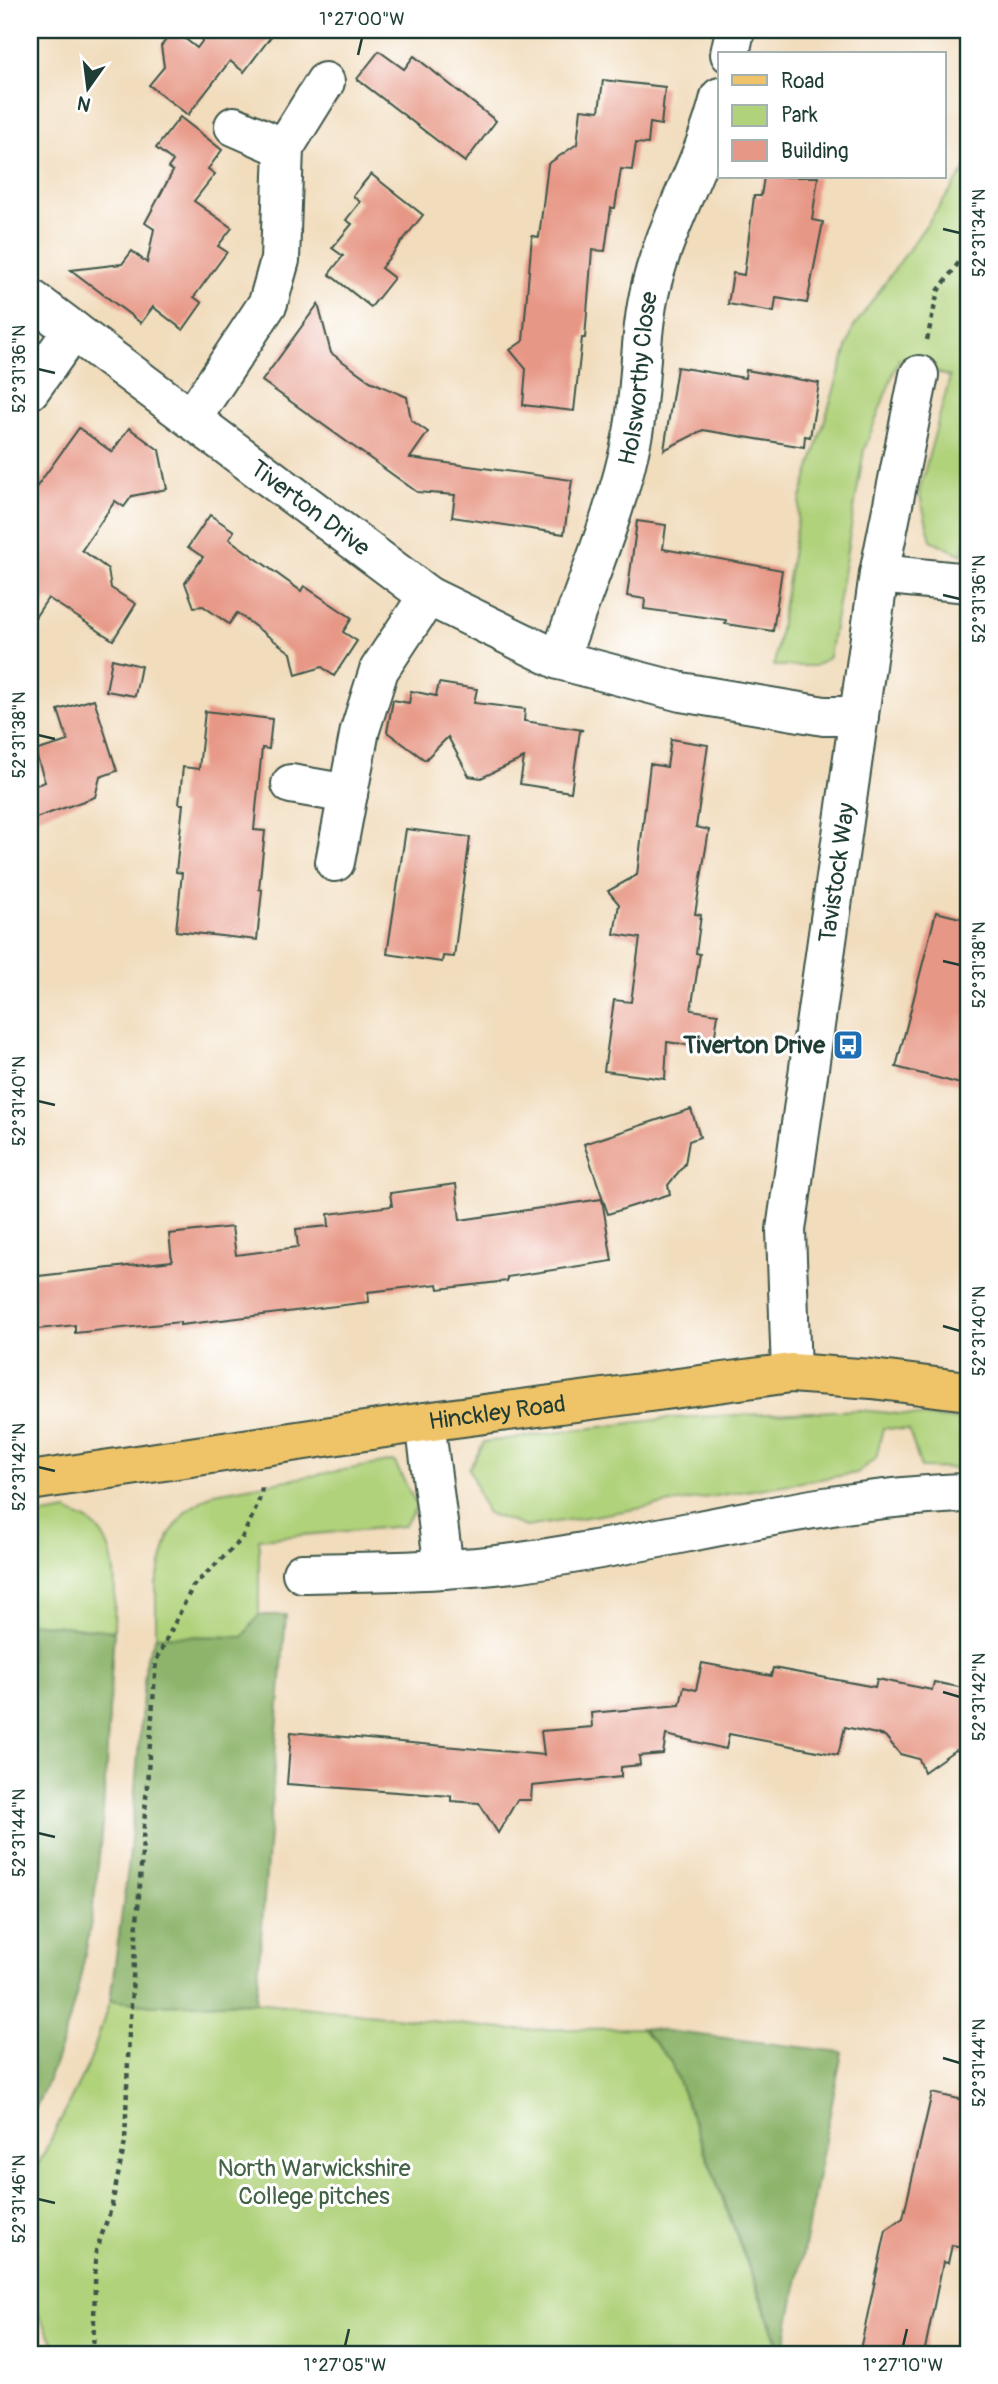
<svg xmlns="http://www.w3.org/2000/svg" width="998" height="2384" viewBox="0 0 998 2384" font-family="Pangolin,sans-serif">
	<rect width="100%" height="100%" fill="#fff"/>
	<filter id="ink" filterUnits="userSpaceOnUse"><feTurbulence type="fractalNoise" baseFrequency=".0143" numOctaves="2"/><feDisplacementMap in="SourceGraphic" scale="14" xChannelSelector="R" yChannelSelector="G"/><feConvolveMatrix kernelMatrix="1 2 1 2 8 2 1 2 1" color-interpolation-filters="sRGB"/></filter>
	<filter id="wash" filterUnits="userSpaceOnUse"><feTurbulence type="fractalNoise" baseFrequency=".00686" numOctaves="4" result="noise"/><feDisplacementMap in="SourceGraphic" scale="28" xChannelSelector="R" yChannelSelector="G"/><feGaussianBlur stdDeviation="1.57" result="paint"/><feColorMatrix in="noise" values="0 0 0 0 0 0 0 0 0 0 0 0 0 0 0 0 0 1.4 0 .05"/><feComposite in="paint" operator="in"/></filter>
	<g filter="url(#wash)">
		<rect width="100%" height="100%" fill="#f1dcbc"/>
		<g fill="#b0d27a" stroke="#688857" stroke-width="2">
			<polygon points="968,166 968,532 962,555 931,540 919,492 950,377 899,359 864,450 829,657 815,666 774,666 801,498 853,328"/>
			<polygon points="860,1410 968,1421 968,1469 921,1468 909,1430 883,1428 876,1458 857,1473 526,1527 486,1513 469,1468 484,1442 671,1418"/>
			<polygon points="394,1461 417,1506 404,1526 259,1539 259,1615 243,1637 156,1636 156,1584 169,1535 186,1511 214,1493"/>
			<path d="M67,1511C74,1515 84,1518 91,1523C122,1546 114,1598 114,1631L30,1623V1517Z"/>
			<polygon points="110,2000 154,2005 256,2002 513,2030 641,2028 670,2060 781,2354 60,2354 30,2299 30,2181 90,2061"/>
		</g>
		<g fill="#8cb46a" stroke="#56784f" stroke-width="2">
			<polygon points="259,1615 286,1615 256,2002 154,2005 110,2000 129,1861 146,1659 156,1636 243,1637"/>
			<path d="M30,1623L114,1631C102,1794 107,1972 30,2119Z"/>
			<polygon points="641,2028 842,2052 783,2354 670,2060"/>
		</g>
		<g id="blocks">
			<g fill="#e79785">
				<polygon points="174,30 197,48 203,40 189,30 276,30 244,72 230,61 188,115 149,85 164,67 161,46"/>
				<polygon points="379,51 404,69 414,56 496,121 465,162 357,79"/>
				<polygon points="603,80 665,87 661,125 650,123 648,144 636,143 632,170 621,169 615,208 611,208 605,251 592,250 585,338 582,338 574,411 523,405 526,369 510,350 523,341 532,236 539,237 548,164 577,144 581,109 599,111"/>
				<polygon points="180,117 222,150 208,169 215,174 194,201 232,228 218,246 227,252 194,297 202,303 183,330 153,307 141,323 71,270 122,264 132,251 147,263 154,229 145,223 173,171 168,168 173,161 156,148"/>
				<polygon points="371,174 423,215 381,268 394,278 371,307 329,274 343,256 332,248 352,224 346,220 360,202 353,196"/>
				<polygon points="764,177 818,177 812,220 823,222 807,303 776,298 774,312 728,304 733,273 744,275 754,196 761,196"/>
				<polygon points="318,304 331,353 370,381 407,397 411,420 428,432 410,458 572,480 564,534 452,517 455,495 417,492 262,381"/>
				<polygon points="677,367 745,378 746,370 819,383 810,437 805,436 804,447 703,430 664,450"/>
				<polygon points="79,428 112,452 129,428 159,450 167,489 132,496 124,507 115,501 82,550 108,569 111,588 136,604 113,640 48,598 30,625 30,496"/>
				<polygon points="210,515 234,531 229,539 301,591 304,586 352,618 343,632 357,641 334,676 322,667 296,675 291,653 237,613 229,624 203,606 194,607 185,583 203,557 188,547"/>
				<polygon points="637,521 666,525 663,549 782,570 773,631 725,624 726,620 644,609 645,599 627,596"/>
				<polygon points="112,659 141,666 135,696 106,691"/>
				<polygon points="439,683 477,689 474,703 525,709 524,721 583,730 580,731 571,792 520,784 524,758 481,778 469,776 448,737 425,760 387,732 393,700 409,703 411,691 436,696"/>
				<polygon points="94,699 117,771 100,777 95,797 30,820 30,787 45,782 35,751 68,741 58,710"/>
				<polygon points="205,711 272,719 269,749 262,748 254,830 265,831 259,889 262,890 257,940 176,931 182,873 176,872 183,804 179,804 183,767 199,769"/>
				<polygon points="671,739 708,745 696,827 709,830 695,914 701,915 696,953 700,954 691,1010 718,1014 713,1049 667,1042 665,1079 604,1071 614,1000 631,1002 640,938 614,934 619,904 608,891 637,875 650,764 667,767"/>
				<polygon points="406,829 470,837 454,957 443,956 442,962 387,954"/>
				<polygon points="936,912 968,920 968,1086 896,1067"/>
				<polygon points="691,1109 700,1137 689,1141 685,1164 668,1185 670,1194 608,1214 584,1144"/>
				<polygon points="456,1184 460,1220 602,1199 612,1261 507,1277 507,1281 439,1289 438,1284 368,1292 369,1302 180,1325 180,1322 75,1333 75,1325 30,1330 30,1277 172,1261 169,1234 232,1227 236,1255 298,1247 296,1229 329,1226 328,1214 392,1206 390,1193"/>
				<polygon points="702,1663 771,1676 773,1668 875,1687 877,1679 932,1690 934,1682 968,1689 968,1735 965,1752 955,1750 924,1772 919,1759 900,1754 885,1736 845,1727 838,1755 729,1734 726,1749 666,1735 663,1754 639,1756 640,1765 621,1767 621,1777 532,1786 531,1800 517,1800 498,1833 479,1803 451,1801 451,1796 287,1784 291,1732 544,1755 541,1731 592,1727 591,1713 680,1705 684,1687 696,1690"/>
				<polygon points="932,2093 968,2101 968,2227 963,2247 952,2245 948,2263 943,2262 924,2354 859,2354 886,2230 903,2218"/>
			</g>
		</g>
	</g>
	<g filter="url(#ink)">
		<use href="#blocks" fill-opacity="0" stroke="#3e5548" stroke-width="2"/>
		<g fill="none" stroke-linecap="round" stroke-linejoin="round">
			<g stroke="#3e5548" stroke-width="42">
				<g id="minor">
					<polyline points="730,54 735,30"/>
					<polyline points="234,126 284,148"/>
					<path id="s1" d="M30,298L428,596L559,660L681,692L824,716H859"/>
					<polyline points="30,390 73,330"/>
					<polyline points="192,418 268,303 280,260 284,148 325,82"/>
					<polyline points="879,574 968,583"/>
					<path id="s2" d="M559,660C585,586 618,510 633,433C642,385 639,334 651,286C667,221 704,163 720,97"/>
					<polyline points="291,784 348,794"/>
					<polyline points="335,862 360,730 379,670 428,596"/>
					<path id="s3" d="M791,1373L786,1230L879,574L919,375"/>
					<polyline points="425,1422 444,1569"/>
					<path d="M302,1573C372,1571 443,1572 513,1563C666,1543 814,1497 968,1493"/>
				</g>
			</g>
			<g stroke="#3e5548" stroke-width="42">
				<g id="major">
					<path id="s4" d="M30,1481L425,1422L791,1373L872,1379L968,1391"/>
				</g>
			</g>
			<g stroke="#3e5548" stroke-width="4.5" stroke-dasharray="5 5" stroke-linecap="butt">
				<polyline points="927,340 938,291 968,250"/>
				<polyline points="93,2354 96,2251 111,2209 125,2142 129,2032 156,1661 193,1586 241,1540 258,1504 263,1484"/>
			</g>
			<use href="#minor" stroke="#fff" stroke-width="38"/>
			<use href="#major" stroke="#efc469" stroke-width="38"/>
		</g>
	</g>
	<path fill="none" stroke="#1f3d34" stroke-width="2.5" d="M358,55L362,38M943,229L960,233M38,369L55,373M943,595L960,599M38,735L55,739M943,961L960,965M38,1101L55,1105M943,1326L960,1331M38,1467L55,1471M943,1692L960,1697M38,1833L55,1837M943,2058L960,2063M38,2199L55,2203M345,2346L349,2329M903,2346L907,2329"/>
	<defs>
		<g id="bus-square" transform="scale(1.575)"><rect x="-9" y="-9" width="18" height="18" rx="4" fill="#1f6fb2" stroke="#fff"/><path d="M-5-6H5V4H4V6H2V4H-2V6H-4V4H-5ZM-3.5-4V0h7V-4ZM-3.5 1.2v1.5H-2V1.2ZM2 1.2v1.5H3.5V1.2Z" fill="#fff"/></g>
	</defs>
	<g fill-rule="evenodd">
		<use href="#bus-square" x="848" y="1045"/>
	</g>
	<g text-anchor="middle" stroke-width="6" stroke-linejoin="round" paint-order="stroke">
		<g font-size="24" fill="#1f3d34" stroke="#fff">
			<text dy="8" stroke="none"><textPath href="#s2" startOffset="294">Holsworthy Close</textPath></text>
			<text dy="8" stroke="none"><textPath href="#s1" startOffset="350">Tiverton Drive</textPath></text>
			<text dy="8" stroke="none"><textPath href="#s3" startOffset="504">Tavistock Way</textPath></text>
			<text dy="8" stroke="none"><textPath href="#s4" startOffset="472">Hinckley Road</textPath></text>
		</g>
		<g font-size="24" font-weight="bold" fill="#1f3d34" stroke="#fff" text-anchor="end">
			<text x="825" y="1053">Tiverton Drive</text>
		</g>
		<g font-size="24" fill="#436246" stroke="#fff">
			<text x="314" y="2176">North Warwickshire<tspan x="314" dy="28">College pitches</tspan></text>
		</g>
	</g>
	<rect width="998" height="2384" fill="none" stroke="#fff" stroke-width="77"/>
	<rect x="718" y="52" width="228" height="126" fill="#ffffff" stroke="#a5b1ae" stroke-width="2"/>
	<rect x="732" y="75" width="35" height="10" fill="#efc469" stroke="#a5b1ae" stroke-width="2"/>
	<text x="781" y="88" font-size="21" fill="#1f3d34">Road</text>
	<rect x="732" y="105" width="35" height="21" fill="#b0d27a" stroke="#a5b1ae" stroke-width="2"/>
	<text x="781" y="122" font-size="21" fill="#1f3d34">Park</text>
	<rect x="732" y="140" width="35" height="21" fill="#e79785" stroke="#a5b1ae" stroke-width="2"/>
	<text x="781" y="158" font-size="21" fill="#1f3d34">Building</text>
	<g transform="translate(88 88) rotate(194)" stroke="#ffffff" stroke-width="5" paint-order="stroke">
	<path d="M0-5L12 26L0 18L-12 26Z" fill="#1f3d34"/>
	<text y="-10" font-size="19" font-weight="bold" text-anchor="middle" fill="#1f3d34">N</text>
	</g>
	<rect x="38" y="38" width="922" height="2308" fill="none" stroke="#1f3d34" stroke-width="2.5"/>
	<g font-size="18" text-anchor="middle" fill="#1f3d34">
		<text x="362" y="25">1°27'00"W</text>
		<text transform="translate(979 233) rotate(-90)" y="6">52°31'34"N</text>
		<text transform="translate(19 369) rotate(-90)" y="6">52°31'36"N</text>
		<text transform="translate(979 599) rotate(-90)" y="6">52°31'36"N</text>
		<text transform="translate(19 735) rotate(-90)" y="6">52°31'38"N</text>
		<text transform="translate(979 965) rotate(-90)" y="6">52°31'38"N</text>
		<text transform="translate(19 1101) rotate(-90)" y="6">52°31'40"N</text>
		<text transform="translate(979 1331) rotate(-90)" y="6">52°31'40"N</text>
		<text transform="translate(19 1467) rotate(-90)" y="6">52°31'42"N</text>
		<text transform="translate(979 1697) rotate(-90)" y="6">52°31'42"N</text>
		<text transform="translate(19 1833) rotate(-90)" y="6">52°31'44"N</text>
		<text transform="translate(979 2063) rotate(-90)" y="6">52°31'44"N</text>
		<text transform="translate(19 2199) rotate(-90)" y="6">52°31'46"N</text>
		<text x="345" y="2371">1°27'05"W</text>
		<text x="903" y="2371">1°27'10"W</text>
	</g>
</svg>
